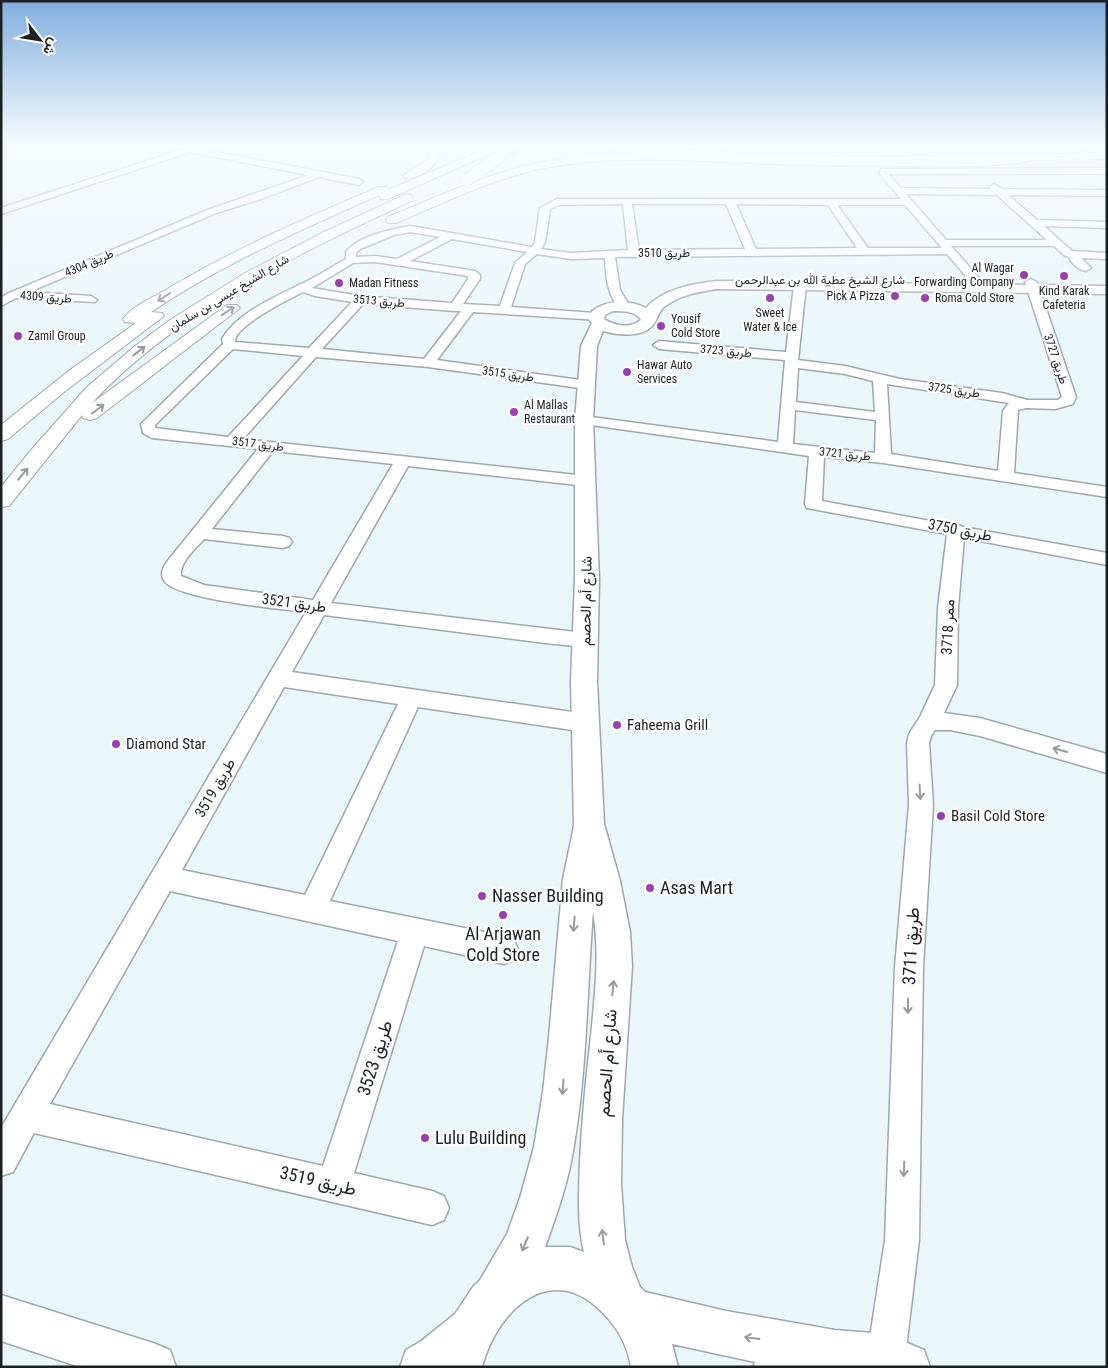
<svg xmlns="http://www.w3.org/2000/svg" width="1108" height="1368" viewBox="0 0 1108 1368" font-family="'Roboto Condensed',Vazirmatn,sans-serif">
	<rect width="100%" height="100%" fill="#eaf7fa"/>
	<g fill="none" stroke-linecap="round" stroke-linejoin="round">
		<polyline stroke="#c1cccf" stroke-width="12" stroke-dasharray="12 5.5" stroke-linecap="butt" points="506,153 520,146"/>
		<g stroke="#9da8ab" stroke-width="3">
			<g id="minor">
				<polygon points="1079,146 1095,146 1070,153 1066,151"/>
				<polygon points="190,147 359,179 363,182 359,185 319,177 258,200 216,213 29,292 91,296 97,300 95,302 16,298 1,306 1,298 9,293 210,209 309,175 190,152 1,214 1,208"/>
				<path d="M1107,168V174H888L901,188L991,189L990,187L994,184L1002,189L1107,190V196L1008,195L1037,220L1107,222V228L1044,226L1072,251L1107,253V259L1081,258L1091,268L1086,271C1079,270 1071,263 1069,257L1064,255L1054,246H951L987,287L981,290L977,289L947,254L615,257L620,290L630,307L624,311L620,310C607,294 606,277 605,258L571,259L537,254L525,264L511,307L595,313L599,314L601,317L599,320L473,312L437,360L587,381L592,382L594,385L592,388L587,389L428,367L316,357L243,439L586,476L592,478L594,481L592,484L586,486L408,466L331,603L584,633L591,635L594,640L591,645L584,647L545,643L324,615L292,672L586,714L594,717L597,723L594,729L586,732L418,707L330,901L504,936L514,940L518,950L514,960L504,964L424,946L354,1173L432,1191L444,1196L449,1208L444,1220L432,1225L34,1133L13,1172L1,1176V1128L306,612C283,609 170,599 163,579C160,571 165,564 170,558L258,449L152,438L143,433L141,424L223,344L222,339C237,313 275,297 301,284C317,277 331,267 346,259V252C358,236 392,229 411,226L532,247L535,242L540,208L557,199H901L879,173L881,169ZM906,194L997,195L1047,240H946ZM623,204L628,250L571,253L541,249L545,242L550,209L559,205ZM632,204H726L745,249L639,250ZM736,204L828,205L857,248L756,249ZM837,205H905L942,248H868ZM411,232L440,237L397,259L375,256L356,257V253L360,249L394,235ZM452,239L527,252L515,263L500,306L463,304L480,279V275L475,271L410,261ZM375,262L468,276V279L452,303L360,296L312,288L353,263ZM303,292L315,296L352,302L309,348L235,342C234,326 289,299 303,292ZM363,304L455,311H461L424,359L322,349ZM233,349L303,356L228,437L155,428V425ZM273,451L393,464L313,600L204,585L181,576C179,563 196,548 204,539L283,548L289,546L292,542L289,538L283,536L212,529ZM284,687L398,704L305,895L182,870ZM170,891L398,941L323,1166L50,1104Z"/>
				<path d="M1031,279L1037,282L1076,397L1073,404L1055,409L1026,408L1018,410L1014,473L1107,487V497L883,463L824,457L822,501L952,525L956,524L963,527L1107,553V565L964,538L958,608L957,685L944,713L980,718L1107,754V773L980,736L950,730H935L931,736L929,743L933,805L923,967L919,1240L905,1357L901,1367H871L867,1357L885,1240L895,967L909,805L907,743L909,734L920,717L935,685L938,608L947,534L807,508L805,504L809,456L584,424L579,423L577,420L579,417L584,416L778,442L785,360L659,349L653,345L659,341L786,352L794,286L800,283L806,286L798,360L845,366L900,379L1002,393L1027,400H1058L1062,397L1025,282ZM798,368L845,374L873,381L875,412L796,402ZM887,384L1009,403L1003,411L998,471L891,454ZM795,410L876,420L875,453L793,444Z"/>
			</g>
		</g>
		<g stroke="#9da8ab" stroke-width="3">
			<g id="tertiary">
				<path d="M716,281L1107,286V294L716,289C698,292 679,295 664,307C657,313 658,320 652,326C641,338 617,335 603,331L597,346L593,420L599,579L597,681L604,824L620,881L630,932L632,966L622,1120L621,1184L625,1240L632,1267L640,1287L645,1292L726,1311L835,1330L886,1334L924,1350L930,1367H753L755,1362L672,1344L678,1367H631C628,1347 618,1328 603,1313C551,1259 497,1310 482,1367H400L406,1350L420,1342L455,1314L473,1287L480,1280L507,1234L520,1198L534,1147L543,1092L549,1037L563,879L574,826L571,681L575,579V420L581,346L592,323L587,317C600,299 628,299 646,308C663,289 692,284 716,281ZM613,311C623,311 636,311 641,320C630,329 615,326 604,319L605,315ZM593,911C600,953 595,994 591,1036C586,1078 582,1119 580,1161C579,1191 577,1224 584,1252L570,1247H545C557,1214 569,1180 574,1145C587,1068 587,989 593,911Z"/>
				<polygon points="1,1295 153,1343 170,1350 176,1367 80,1367 1,1341"/>
			</g>
		</g>
		<g stroke="#9da8ab" stroke-width="2">
			<path id="secondary" d="M588,146C654,146 719,153 785,155C892,158 999,155 1107,153V159C935,162 764,165 593,149Z"/>
		</g>
		<g stroke="#9da8ab" stroke-width="2">
			<g id="motorway">
				<path d="M427,146H437L440,156C435,166 417,181 405,178L403,176L405,174L428,160L430,156Z"/>
				<path d="M490,147L495,150L494,152L388,199H380L379,195C301,230 222,264 151,312L162,313L164,316L64,392L8,439L1,441V425L70,370L136,323L125,322L123,319C131,307 151,298 164,291C232,250 305,218 379,187H387L388,190Z"/>
				<path d="M652,153L792,158L934,160L995,158L1032,154L1037,157C1025,169 921,166 899,166C848,166 796,165 745,163C677,160 608,155 541,169C491,179 444,203 396,223H388L386,220L388,217C437,197 486,174 538,163C576,155 614,153 652,153Z"/>
				<path d="M407,194L411,195L413,198L411,201C298,254 179,310 92,403L227,305H237L240,308L97,418L90,420L83,418L82,415L9,506L1,507V487L32,449L87,387L135,346L170,320L245,273L324,232Z"/>
			</g>
		</g>
		<use href="#minor" fill="#fff" fill-rule="evenodd"/>
		<use href="#tertiary" fill="#fff" fill-rule="evenodd"/>
		<use href="#secondary" fill="#fff" fill-rule="evenodd"/>
		<use href="#motorway" fill="#fff" fill-rule="evenodd"/>
		<g stroke="#9da8ab" stroke-width="13" stroke-linecap="butt">
			<polyline id="motorway-bridge" points="467,180 500,156 506,146"/>
		</g>
		<use href="#motorway-bridge" stroke="#fff" stroke-width="12"/>
	</g>
	<defs><path id="oneway-shaft" d="M-6 0H5M1.5-3L5.5 0L1.5 3" fill="none" stroke-width="1.6" stroke-linecap="round" stroke-linejoin="round" transform="scale(1.25)"/></defs>
	<g stroke="#989b9b">
		<use href="#oneway-shaft" transform="translate(164 297) rotate(146)"/>
		<use href="#oneway-shaft" transform="translate(228 311) rotate(-34)"/>
		<use href="#oneway-shaft" transform="translate(139 351) rotate(-38)"/>
		<use href="#oneway-shaft" transform="translate(98 409) rotate(-37)"/>
		<use href="#oneway-shaft" transform="translate(23 474) rotate(-50)"/>
		<use href="#oneway-shaft" transform="translate(1060 750) rotate(-164)"/>
		<use href="#oneway-shaft" transform="translate(920 792) rotate(87)"/>
		<use href="#oneway-shaft" transform="translate(574 924) rotate(95)"/>
		<use href="#oneway-shaft" transform="translate(613 988) rotate(-84)"/>
		<use href="#oneway-shaft" transform="translate(908 1006) rotate(91)"/>
		<use href="#oneway-shaft" transform="translate(563 1087) rotate(94)"/>
		<use href="#oneway-shaft" transform="translate(904 1169) rotate(92)"/>
		<use href="#oneway-shaft" transform="translate(603 1237) rotate(-97)"/>
		<use href="#oneway-shaft" transform="translate(525 1244) rotate(113)"/>
		<use href="#oneway-shaft" transform="translate(752 1338) rotate(-172)"/>
	</g>
	<linearGradient id="sky" x2="0" y2="1"><stop stop-color="#81aede"/><stop offset="0.43" stop-color="#f6fbfd"/><stop offset="1" stop-color="#f6fbfd" stop-opacity="0"/></linearGradient>
	<rect width="1108" height="338" fill="url(#sky)"/>
	<g fill="#9840ad" stroke="#fff" stroke-width="2">
		<circle cx="1024" cy="275" r="5"/>
		<circle cx="1064" cy="276" r="5"/>
		<circle cx="339" cy="283" r="5"/>
		<circle cx="895" cy="296" r="5"/>
		<circle cx="770" cy="298" r="5"/>
		<circle cx="925" cy="298" r="5"/>
		<circle cx="661" cy="326" r="5"/>
		<circle cx="18" cy="336" r="5"/>
		<circle cx="627" cy="372" r="5"/>
		<circle cx="514" cy="412" r="5"/>
		<circle cx="617" cy="725" r="5"/>
		<circle cx="116" cy="744" r="5"/>
		<circle cx="941" cy="816" r="5"/>
		<circle cx="650" cy="888" r="5"/>
		<circle cx="482" cy="896" r="5"/>
		<circle cx="503" cy="915" r="5"/>
		<circle cx="425" cy="1138" r="5"/>
	</g>
	<g text-anchor="middle" stroke-width="4.5" stroke-linejoin="round" paint-order="stroke">
		<g font-size="12" fill="#1b2021" stroke="#fff">
			<text x="664" y="257">طريق 3510</text>
			<text transform="translate(89 263) rotate(-23)" y="4">طريق 4304</text>
			<text x="820" y="284">شارع الشيخ عطية الله بن عبدالرحمن</text>
			<text transform="translate(229 293) rotate(-31)" y="4">شارع الشيخ عيسى بن سلمان</text>
			<text transform="translate(46 297) rotate(4)" y="4">طريق 4309</text>
			<text transform="translate(379 301) rotate(5)" y="4">طريق 3513</text>
			<text transform="translate(726 351) rotate(5)" y="4">طريق 3723</text>
			<text transform="translate(1056 359) rotate(71)" y="4">طريق 3727</text>
			<text transform="translate(508 374) rotate(8)" y="4">طريق 3515</text>
			<text transform="translate(954 390) rotate(8)" y="4">طريق 3725</text>
			<text transform="translate(258 444) rotate(7)" y="4">طريق 3517</text>
			<text transform="translate(845 454) rotate(6)" y="4">طريق 3721</text>
		</g>
		<g font-size="12" fill="#1b2021" stroke="#fff" text-anchor="start">
			<text x="1014" y="272" text-anchor="end">Al Wagar<tspan x="1014" dy="14">Forwarding Company</tspan></text>
			<text x="349" y="287">Madan Fitness</text>
			<text x="1064" y="295" text-anchor="middle">Kind Karak<tspan x="1064" dy="14">Cafeteria</tspan></text>
			<text x="885" y="300" text-anchor="end">Pick A Pizza</text>
			<text x="935" y="302">Roma Cold Store</text>
			<text x="770" y="317" text-anchor="middle">Sweet<tspan x="770" dy="14">Water &amp; Ice</tspan></text>
			<text x="671" y="323">Yousif<tspan x="671" dy="14">Cold Store</tspan></text>
			<text x="28" y="340">Zamil Group</text>
			<text x="637" y="369">Hawar Auto<tspan x="637" dy="14">Services</tspan></text>
			<text x="524" y="409">Al Mallas<tspan x="524" dy="14">Restaurant</tspan></text>
		</g>
		<g font-size="15" fill="#1b2021" stroke="#fff">
			<text transform="translate(960 530) rotate(11)" y="5">طريق 3750</text>
			<text transform="translate(586 601) rotate(-89)" y="5">شارع أم الحصم</text>
			<text transform="translate(294 603) rotate(8)" y="5">طريق 3521</text>
			<text transform="translate(948 627) rotate(-87)" y="5">ممر 3718</text>
			<text transform="translate(215 788) rotate(-60)" y="5">طريق 3519</text>
		</g>
		<g font-size="15" fill="#1b2021" stroke="#fff" text-anchor="start">
			<text x="627" y="730">Faheema Grill</text>
			<text x="126" y="749">Diamond Star</text>
			<text x="951" y="821">Basil Cold Store</text>
		</g>
		<g font-size="18" fill="#1b2021" stroke="#fff" text-anchor="start">
			<text x="660" y="894">Asas Mart</text>
			<text x="492" y="902">Nasser Building</text>
			<text x="503" y="940" text-anchor="middle">Al Arjawan<tspan x="503" dy="21">Cold Store</tspan></text>
			<text x="435" y="1144">Lulu Building</text>
		</g>
		<g font-size="18" fill="#1b2021" stroke="#fff">
			<text transform="translate(911 946) rotate(-87)" y="6">طريق 3711</text>
			<text transform="translate(375 1058) rotate(-72)" y="6">طريق 3523</text>
			<text transform="translate(607 1063) rotate(-86)" y="6">شارع أم الحصم</text>
			<text transform="translate(318 1181) rotate(13)" y="6">طريق 3519</text>
		</g>
	</g>
	<rect width="1108" height="1368" fill="none" stroke="#1b2021" stroke-width="5"/>
	<g transform="translate(40 40) rotate(121)" stroke="#ffffff" stroke-width="4" paint-order="stroke">
	<path d="M0-4L9 19L0 12L-9 19Z" fill="#1b2021"/>
	<text y="-8" font-size="14" font-weight="bold" text-anchor="middle" fill="#1b2021">ش</text>
	</g>
</svg>
